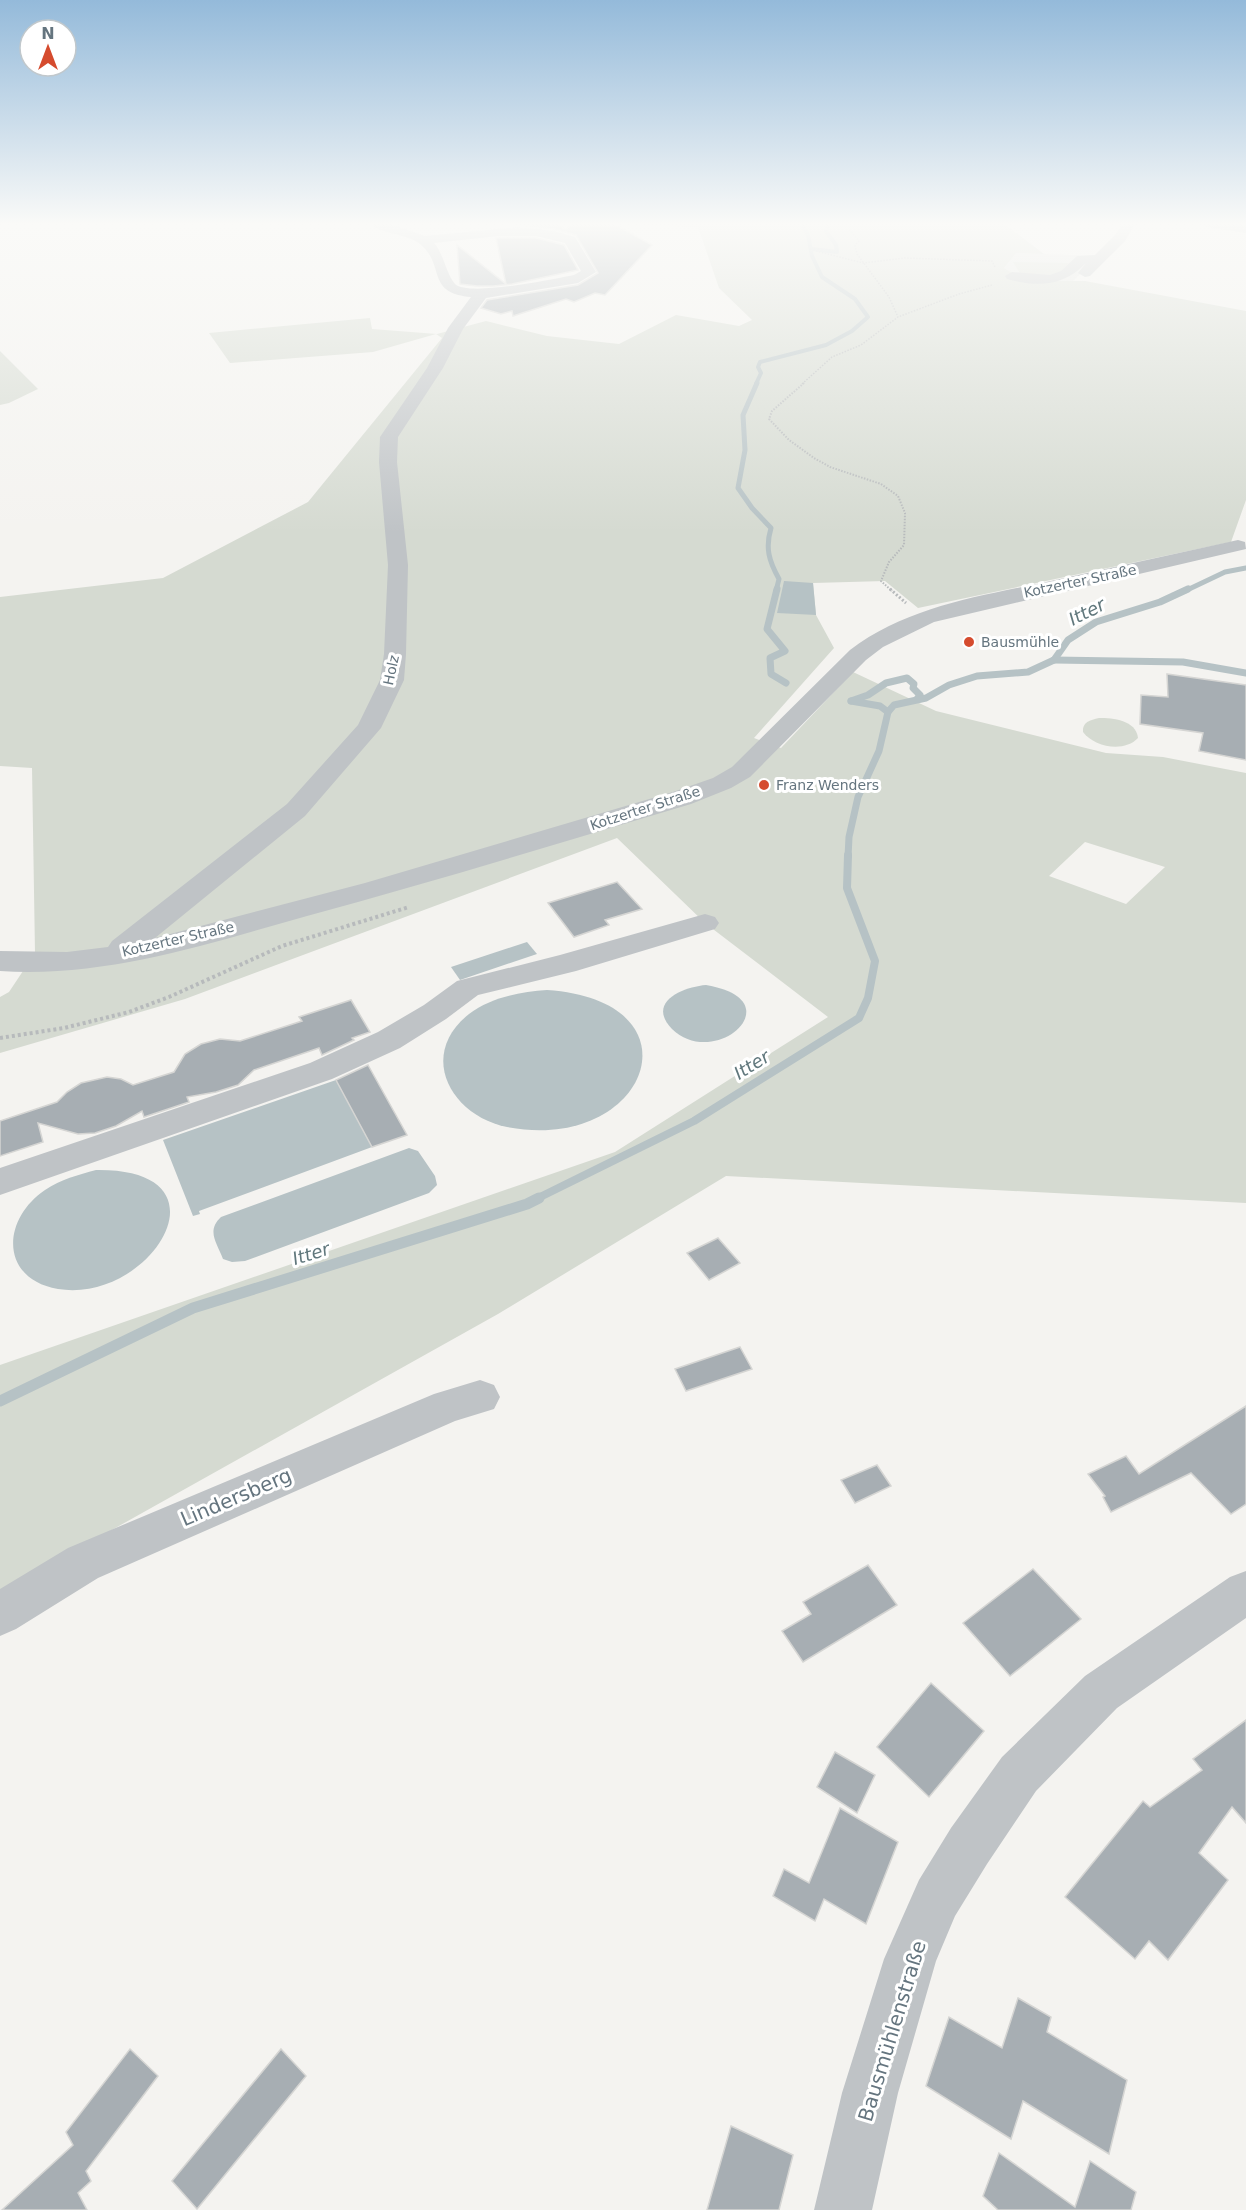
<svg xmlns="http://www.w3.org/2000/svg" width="1246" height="2210" viewBox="0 0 1246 2210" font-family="'DejaVu Sans',sans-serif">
	<rect width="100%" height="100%" fill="#f4f3f0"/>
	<polygon fill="#e4e5e3" points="1016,253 1044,254 1099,256 1072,282 1027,281 1004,268"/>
	<g fill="#d5dad1" fill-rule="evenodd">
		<path d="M643,223H1003L1044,254L1016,253L1004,268L1027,281H1085L1246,311V500L1231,542L918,608L885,581L813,583L816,615L834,648L754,738L781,748L853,672L936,711L1106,753L1163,757L1246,773V1203L726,1176L498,1314L42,1569L0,1596V1365L615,1152L828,1017L705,923L617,838L185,999L0,1053V997L9,992L35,953L32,768L0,766V597L163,578L308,502L442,338L436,334L373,352L230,363L209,333L370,318L372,329L437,334L486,321L547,336L619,344L676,315L739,326L752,320L719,288L698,227L641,225ZM1085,842L1165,867L1126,904L1049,876Z"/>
		<polygon points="1013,262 1069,263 1055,278 1023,278"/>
		<polygon points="0,351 38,389 9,403 0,405"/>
		<path d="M1099,718C1113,718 1136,720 1138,738C1124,753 1094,747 1083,732C1082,722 1090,720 1099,718Z"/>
	</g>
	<g fill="#b6c2c5">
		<polygon points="784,581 813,583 816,615 777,613"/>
		<polygon points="527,942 537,954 460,980 451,967"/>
		<path d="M706,985C795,1000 715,1071 672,1029C646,1002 683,987 706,985Z"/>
		<path d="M547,990C706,1001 648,1154 507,1127C451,1116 417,1055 469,1014C491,997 520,992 547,990Z"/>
		<polygon points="336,1080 372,1147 199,1211 200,1214 193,1216 163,1140"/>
		<path d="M409,1148L418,1151L435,1176L437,1185L429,1193L245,1261L232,1262L223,1259C217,1243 206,1231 221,1217Z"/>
		<path d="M96,1170C236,1168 151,1304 58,1289C0,1279 1,1220 45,1190C61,1179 78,1175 96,1170Z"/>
	</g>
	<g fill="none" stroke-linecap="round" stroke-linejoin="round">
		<g stroke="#b6c2c5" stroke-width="4">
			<polyline points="812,249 837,252 836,245 826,231 829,223"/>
			<polyline points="756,384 761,373 758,367 760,362 826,345 852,331 868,317 855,299 822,277 812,256 808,235 802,223"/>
		</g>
		<g stroke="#b6c2c5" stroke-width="5">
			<path d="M757,383L743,415L745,450L738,488L752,508L771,528C765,548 769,561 779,579L776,591"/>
			<polyline points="1185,591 1225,572 1246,568"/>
		</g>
		<g stroke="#b6c2c5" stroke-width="7">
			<polyline points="777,589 767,629 785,651 770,658 771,674 786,683"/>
			<polyline points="1054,660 1183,662 1246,673"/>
			<polyline points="851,701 868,695 886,683 907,678 914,684 913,688 920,695 917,699"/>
			<polyline points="851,701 880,706 888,712"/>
			<polyline points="848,857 849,837 858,797 879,751 888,712 894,705 926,698 949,685 977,676 1028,672 1054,660 1068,640 1096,622 1160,602 1188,589"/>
		</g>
		<polyline stroke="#b6c2c5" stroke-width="8" points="536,1199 694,1121 859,1018 868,998 875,961 847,888 848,855"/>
		<polyline stroke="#b6c2c5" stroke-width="11" points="0,1401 193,1308 527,1204 539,1198"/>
	</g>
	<g fill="#a7aeb3" stroke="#d5d5d3" stroke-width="1.5">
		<polygon points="509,223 557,223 565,229 575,223 616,225 652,245 605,295 595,293 574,302 566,299 513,316 512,311 501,314 481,308 487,300 578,285 598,273 576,235 554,229"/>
		<polygon points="496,238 536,238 564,245 578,270 512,284 493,286 477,286 460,284 457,245 506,284"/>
		<polygon points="1167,674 1246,685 1246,760 1199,751 1203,733 1140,724 1141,695 1168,697"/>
		<polygon points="617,882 642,909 605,920 609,925 574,937 548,903"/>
		<polygon points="351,1000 370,1032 352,1038 354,1040 322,1055 319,1048 254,1070 238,1085 216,1092 187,1097 189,1102 144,1117 142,1111 116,1126 95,1133 78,1134 38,1123 43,1142 0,1156 0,1121 57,1102 67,1092 81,1083 107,1077 121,1079 133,1085 174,1072 185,1054 201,1044 220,1039 240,1041 302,1021 299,1017"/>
		<polygon points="368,1065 407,1135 372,1147 336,1080"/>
		<polygon points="718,1238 740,1263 709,1280 687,1253"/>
		<polygon points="740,1347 752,1369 686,1391 675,1369"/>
		<polygon points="1246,1406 1246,1504 1231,1514 1191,1473 1111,1512 1103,1497 1105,1496 1088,1474 1126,1456 1139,1474"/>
		<polygon points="877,1465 891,1486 855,1503 841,1480"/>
		<polygon points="868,1565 897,1605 803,1662 782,1631 811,1614 803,1602"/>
		<polygon points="1033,1569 1081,1619 1010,1676 963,1623"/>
		<polygon points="931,1683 984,1731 929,1797 877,1747"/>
		<polygon points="1246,1720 1246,1823 1232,1807 1199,1853 1228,1880 1168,1960 1149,1941 1135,1959 1065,1897 1143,1801 1150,1807 1202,1770 1193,1759"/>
		<polygon points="835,1752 875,1775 857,1813 817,1787"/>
		<polygon points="840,1808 898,1842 866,1924 824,1899 815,1921 773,1896 784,1869 809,1883"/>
		<polygon points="1018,1998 1051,2017 1047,2032 1127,2080 1109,2154 1023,2101 1011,2139 926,2086 949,2017 1002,2048"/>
		<polygon points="130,2049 158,2076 86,2171 91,2181 78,2193 87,2210 2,2210 73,2145 66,2132"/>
		<polygon points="281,2049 306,2076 197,2209 172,2181"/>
		<polygon points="731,2126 793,2155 779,2210 707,2210"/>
		<polygon points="999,2153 1075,2207 1090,2161 1136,2192 1131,2210 998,2210 983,2196"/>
	</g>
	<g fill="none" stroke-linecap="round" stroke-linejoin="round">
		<g stroke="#b7babc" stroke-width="1.5" stroke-dasharray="1.5 1.5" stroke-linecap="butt">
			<polyline points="850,223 850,230 859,241 855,245 857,254 889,297 898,317"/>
			<polyline points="816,251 863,263 905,258 992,261 995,267"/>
			<polyline points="802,384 832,357 861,345 898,317 959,294 992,285"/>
		</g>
		<polyline stroke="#b7babc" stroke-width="2" stroke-dasharray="1.5 1.5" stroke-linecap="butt" points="804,383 772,411 769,419 789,440 814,458 830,467 881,484 898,496 905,513 904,545 889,562 881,581 892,591"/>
		<polyline stroke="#b7babc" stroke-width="3" stroke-dasharray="2 2" stroke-linecap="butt" points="890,589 906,603"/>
		<polyline stroke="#b7babc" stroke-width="4" stroke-dasharray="3 3" stroke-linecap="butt" points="0,1038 64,1028 129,1012 169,997 282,946 409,907"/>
		<g fill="#bfc3c6" fill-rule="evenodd">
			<path d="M369,223H388L425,236L517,227L554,231L575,237L596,272L578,283L486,298L463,329L443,368L398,437L397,462L408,565L406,654L404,680L381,728L305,816L155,938L365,883L673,792L713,778L732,767L850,650C908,606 981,596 1051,581C1113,567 1176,554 1238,540L1245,542L1246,549L934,622L883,647L866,660L750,777L731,788L691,804C563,842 436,881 307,916C207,944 106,978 0,971V951L67,952L108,947L112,941L287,804L358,725L380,680L384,654L388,565L379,462L380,437L427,368L448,328L471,297C425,293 446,265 420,244C407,233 382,235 369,223ZM498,236H536L565,243L581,271L574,275C553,279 469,297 455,284C446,274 444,254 434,243Z"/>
			<path d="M1123,223H1136L1125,241L1090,276L1085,277L1078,273L1086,263C1063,287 1037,287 1007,279L1005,276L1012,272L1050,275L1061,271L1077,256L1095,255L1115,235Z"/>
			<polygon points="1200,223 1246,225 1246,233 1206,227"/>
			<polygon points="705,914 715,917 719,923 715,929 576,971 478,995 446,1019 400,1048 332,1079 0,1195 0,1168 310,1063 378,1032 424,1005 457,981 560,955"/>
			<polygon points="480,1380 494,1385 500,1397 494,1409 455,1421 98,1578 16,1629 0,1636 0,1589 68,1548 434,1394"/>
			<polygon points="1246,1571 1246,1618 1117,1708 1036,1791 987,1864 955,1916 936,1961 898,2093 872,2210 814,2210 842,2093 884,1959 919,1880 951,1828 1002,1757 1085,1676 1230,1577"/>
		</g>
	</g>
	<linearGradient id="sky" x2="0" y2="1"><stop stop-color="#94bada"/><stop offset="0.42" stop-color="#fafaf8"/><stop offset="1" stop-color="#fafaf8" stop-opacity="0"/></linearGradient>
	<rect width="1246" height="533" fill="url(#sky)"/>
	<g fill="#d54b2e" stroke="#fff" stroke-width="2">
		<circle cx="969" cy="642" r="6"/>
		<circle cx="764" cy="785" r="6"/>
	</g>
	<g text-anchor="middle" stroke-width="6" stroke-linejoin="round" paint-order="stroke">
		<g font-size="14" fill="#65757f" stroke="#fff">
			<text transform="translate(1080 581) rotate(-12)" y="5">Kotzerter Straße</text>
			<text transform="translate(391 670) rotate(-78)" y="5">Holz</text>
			<text transform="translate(645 808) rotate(-18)" y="5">Kotzerter Straße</text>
			<text transform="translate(178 939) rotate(-13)" y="5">Kotzerter Straße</text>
		</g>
		<g font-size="14" fill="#65757f" stroke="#fff" text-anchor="start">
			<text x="981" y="647">Bausmühle</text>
			<text x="776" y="790">Franz Wenders</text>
		</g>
		<g font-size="18" font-style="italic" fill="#60777c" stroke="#fff">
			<text transform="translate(1087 612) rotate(-27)" y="6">Itter</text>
			<text transform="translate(752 1065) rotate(-32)" y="6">Itter</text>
			<text transform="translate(311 1254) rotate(-17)" y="6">Itter</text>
		</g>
		<g font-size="20" fill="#65757f" stroke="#fff">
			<text transform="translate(236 1497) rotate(-23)" y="7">Lindersberg</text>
			<text transform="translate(892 2031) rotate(-73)" y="7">Bausmühlenstraße</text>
		</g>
	</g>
	<g transform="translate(48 48)"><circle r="28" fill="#ffffff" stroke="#c1c8cc" stroke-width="1.5"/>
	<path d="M0-4.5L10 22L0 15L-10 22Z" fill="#d54b2e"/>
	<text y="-9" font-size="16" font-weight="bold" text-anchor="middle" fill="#65757f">N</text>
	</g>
</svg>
